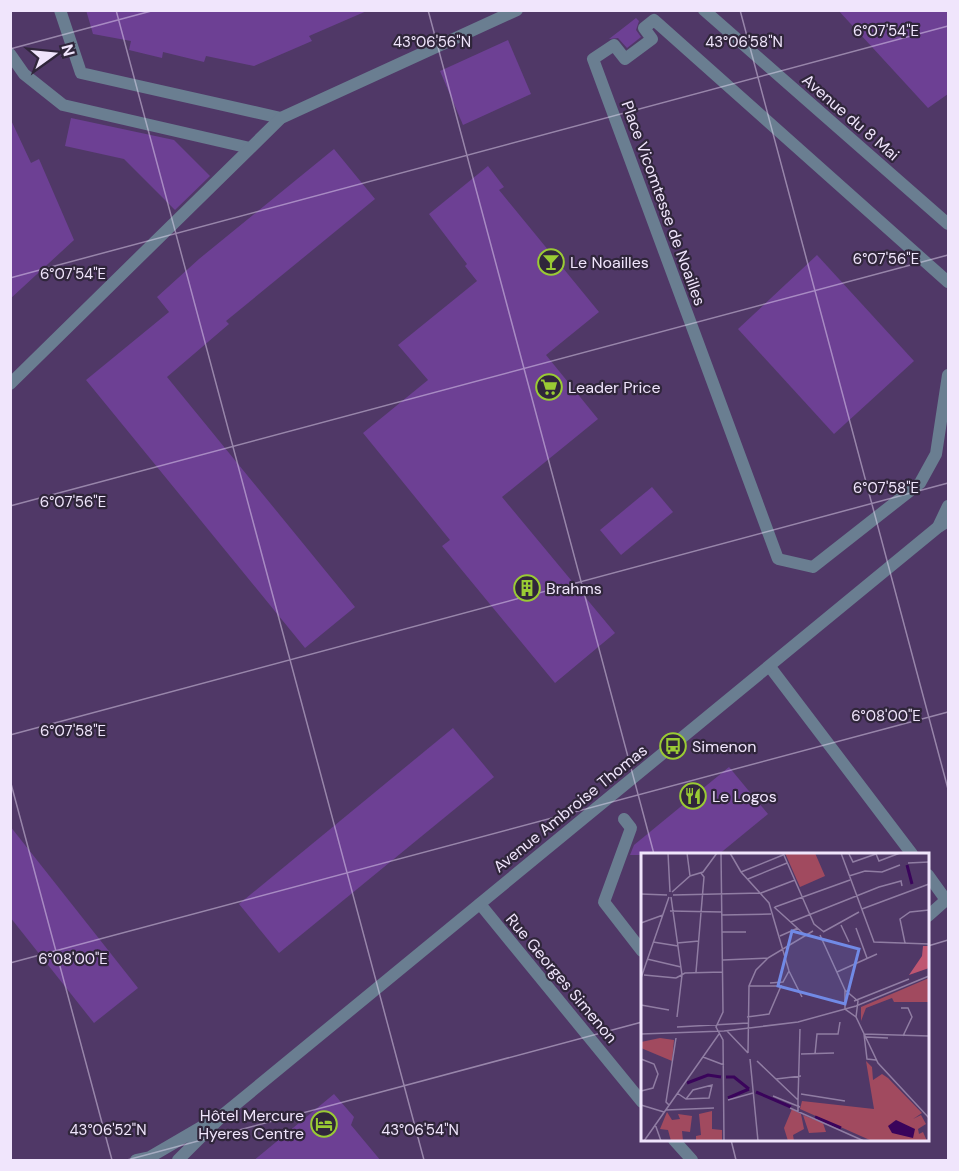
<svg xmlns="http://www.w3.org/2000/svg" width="959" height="1171" viewBox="0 0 959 1171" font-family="'DM Sans',sans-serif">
	<rect width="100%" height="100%" fill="#503867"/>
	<g fill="#6d4094">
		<polygon points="86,10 369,10 309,36 312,41 254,66 206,56 204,62 163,52 162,58 129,50 131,41 93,34"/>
		<polygon points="838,10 948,10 948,94 928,108"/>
		<polygon points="636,18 639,21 636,30 641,37 627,48 618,38 609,39"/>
		<polygon points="508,40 531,94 463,125 440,71"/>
		<polygon points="10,118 31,163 39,159 74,240 10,299"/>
		<polygon points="71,118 174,140 210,176 175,210 124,159 65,146"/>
		<polygon points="334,149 375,199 226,321 229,324 167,377 355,607 305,648 86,380 169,312 157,297 199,259"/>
		<polygon points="488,166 504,187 499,190 599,312 546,355 598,419 502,497 615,633 555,683 442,546 450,540 363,433 428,380 398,345 477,281 465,266 467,264 429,214"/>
		<polygon points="817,255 914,361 834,434 738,329"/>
		<polygon points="652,487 673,512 621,555 600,530"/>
		<polygon points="453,728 494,777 279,953 239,904"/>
		<polygon points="729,767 768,814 718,855 630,855 634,845"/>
		<polygon points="10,826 138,988 94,1023 10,917"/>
		<polygon points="334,1094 354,1117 351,1125 381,1161 253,1161"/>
	</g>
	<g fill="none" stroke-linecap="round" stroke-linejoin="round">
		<g stroke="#6a7e91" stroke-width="12">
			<polyline points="948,282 654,20 644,28 652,39 625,59 614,45 593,59 778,559 813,567 920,483 936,454 948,375"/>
			<polyline points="770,667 912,854"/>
			<polyline points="624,819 631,828 604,902 642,951"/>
			<polyline points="928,875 946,900 928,916"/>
		</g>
		<g stroke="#6a7e91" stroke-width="12">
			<polyline points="60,10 81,73 281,118"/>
			<polyline points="704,10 948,224"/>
			<polyline points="10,54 24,74 63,105 250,148"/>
			<polyline points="10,384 281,118 517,10"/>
			<polyline points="480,904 642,1102"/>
			<polyline points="674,1140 692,1160"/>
		</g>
		<g stroke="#6a7e91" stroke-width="12">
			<polyline points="938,527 948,506"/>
			<polyline points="136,1160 150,1157 210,1122"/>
			<polyline points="178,1160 224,1114 937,528 948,521"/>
		</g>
	</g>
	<path fill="none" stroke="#f0e5fc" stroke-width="1.5" stroke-opacity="0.45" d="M116,10L424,1160M428,10L654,854M740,10L948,789M10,49L155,10M10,278L948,26M10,506L948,255M10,735L948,483M10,780L112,1160M928,946L948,940M10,963L948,712M731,1140L736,1160M127,1160L642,1022"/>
	<defs>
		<g id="bar-ring" transform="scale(1.35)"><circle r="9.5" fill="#30263b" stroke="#9acb34" stroke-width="1.5"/><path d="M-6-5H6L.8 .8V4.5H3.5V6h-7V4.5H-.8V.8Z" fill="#9acb34"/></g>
		<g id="supermarket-ring" transform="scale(1.35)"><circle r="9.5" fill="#30263b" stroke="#9acb34" stroke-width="1.5"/><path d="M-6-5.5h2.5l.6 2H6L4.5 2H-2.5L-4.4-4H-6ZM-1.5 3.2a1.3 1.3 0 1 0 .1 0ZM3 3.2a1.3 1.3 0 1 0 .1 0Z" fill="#9acb34"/></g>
		<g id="building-ring" transform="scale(1.35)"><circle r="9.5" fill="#30263b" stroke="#9acb34" stroke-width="1.5"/><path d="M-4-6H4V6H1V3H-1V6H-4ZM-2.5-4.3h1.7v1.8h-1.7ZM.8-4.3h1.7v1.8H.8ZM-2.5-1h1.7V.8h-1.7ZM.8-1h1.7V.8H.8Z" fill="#9acb34"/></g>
		<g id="bus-ring" transform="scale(1.35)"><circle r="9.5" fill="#30263b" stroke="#9acb34" stroke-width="1.5"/><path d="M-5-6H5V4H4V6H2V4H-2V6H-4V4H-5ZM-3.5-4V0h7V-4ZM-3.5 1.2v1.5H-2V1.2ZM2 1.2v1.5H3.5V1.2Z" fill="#9acb34"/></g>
		<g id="restaurant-ring" transform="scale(1.35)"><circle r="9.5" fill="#30263b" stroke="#9acb34" stroke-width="1.5"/><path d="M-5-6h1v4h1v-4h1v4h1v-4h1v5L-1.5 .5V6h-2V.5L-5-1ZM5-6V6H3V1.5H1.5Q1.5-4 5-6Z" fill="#9acb34"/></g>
		<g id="hotel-ring" transform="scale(1.35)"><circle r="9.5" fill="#30263b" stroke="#9acb34" stroke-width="1.5"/><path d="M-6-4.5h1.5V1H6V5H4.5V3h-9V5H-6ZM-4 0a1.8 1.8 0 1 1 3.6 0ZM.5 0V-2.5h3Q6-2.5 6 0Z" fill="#9acb34"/></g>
	</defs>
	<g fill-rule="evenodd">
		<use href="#bar-ring" x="551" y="262"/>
		<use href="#supermarket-ring" x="549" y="387"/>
		<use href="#building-ring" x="527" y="588"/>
		<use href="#bus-ring" x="673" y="746"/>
		<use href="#restaurant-ring" x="693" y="796"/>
		<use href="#hotel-ring" x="324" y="1124"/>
	</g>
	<g text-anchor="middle" stroke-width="4.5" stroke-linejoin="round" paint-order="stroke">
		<g font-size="16" fill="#f0e5fc" stroke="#30263b">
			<text transform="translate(851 117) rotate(41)" y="6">Avenue du 8 Mai</text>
			<text transform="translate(664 203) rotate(70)" y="6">Place Vicomtesse de Noailles</text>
			<text transform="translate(570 808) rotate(-39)" y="6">Avenue Ambroise Thomas</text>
			<text transform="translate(562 978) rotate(50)" y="6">Rue Georges Simenon</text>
		</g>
		<g font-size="16" fill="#f0e5fc" stroke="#30263b" text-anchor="start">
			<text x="570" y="268">Le Noailles</text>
			<text x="568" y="393">Leader Price</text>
			<text x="546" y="594">Brahms</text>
			<text x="692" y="752">Simenon</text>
			<text x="712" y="802">Le Logos</text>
			<text x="304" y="1121" text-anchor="end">Hôtel Mercure<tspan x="304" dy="18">Hyeres Centre</tspan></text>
		</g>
	</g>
	<g transform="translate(641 853)">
		<rect width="288" height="288" fill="#503867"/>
		<path d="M144,0H174L184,23L159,34ZM288,125V149H253L251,145L225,155L220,168V154ZM19,185L33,187L31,208L0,195V189ZM225,208L231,214L232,227L241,221L247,225L281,260L272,266L280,262L285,271L277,276L278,281L282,279L286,288H231L159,256L161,248L233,256ZM151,256L160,261L163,276L152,282L153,288H147L143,275ZM71,258V276L81,277V288H55V283L60,282L58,261ZM26,259L31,267L39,266L37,261L51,263L49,279L41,278L42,288H30L27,277L19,276ZM162,262L182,270L185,279L168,280Z" fill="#a14a5f"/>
		<path d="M282,93H288V115L268,122L281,103Z" fill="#bf5671"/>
		<path d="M255,267L274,276L272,285L251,280L247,273Z" fill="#3a045b"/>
		<path fill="none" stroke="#3a045b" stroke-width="3" d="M266,12L271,31M85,224H93L108,236M46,230L67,222L80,224M115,239L150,254M87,245L108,236M174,264L200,275"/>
		<path fill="none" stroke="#907da3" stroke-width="1.5" d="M27,0L29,39M46,0L49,23M80,0L82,159L75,174L82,187L83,288M89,0L100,19L128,50L148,118L161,144M142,0L173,71L183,79M200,0L233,89L288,91M208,1L212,9L235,1L238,8L259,0M267,10L288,9M100,19L142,2M208,23L224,18L241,19L259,12M107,26L146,10M31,39L49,23L62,19L76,0M0,41L26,42M32,42L120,40L154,27M30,44L41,122L36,164M133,54L164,82M134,54L209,27M221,56L288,31M29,58L81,59M81,62L130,61M150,69L238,34L260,28L261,33M0,70L22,62M200,72L208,89M215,75L226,105M81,79H105M182,79L218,59M179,82L204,137L217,148L215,164M139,83L157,75M12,89L37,93M36,90L58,88M264,90L259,66L269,59L288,57M6,106L40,114M82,107L127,105L172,78M55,119L63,24L60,20M196,119L236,101M3,122L35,125M0,125L28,44M35,125L44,120L82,119M129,130L142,129L148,118M204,137V156L215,164L237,210L288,265M213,148L268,126M0,152L28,157M260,155H267L271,164L262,183M106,164L128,161L140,133H108M36,174L107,170M86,178L107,200M0,181L83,178L157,169L215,153L288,123M225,184L247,185M107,200L108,133L115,117L127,105M160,201L193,200M174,201L176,181H197L199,169M62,204L83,212M0,206L13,211L17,221L12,235L0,238M109,206L117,288M235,207L226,206L223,181L288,183M116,208L157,247V259M135,226L160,223M36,240L45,246L68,245L71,232L52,237L45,246M160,241L204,248M132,243L159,254M87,247L112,240M157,247L159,176M0,252L23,259M28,252L25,249L35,185M149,255L223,288M25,257L73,255M14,271L20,288M3,288L78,181"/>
		<path fill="#718ae6" fill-opacity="0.15" stroke="#718ae6" stroke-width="3" d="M151,78L218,96L204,151L137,133Z"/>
		<rect width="288" height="288" fill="none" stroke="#f0e5fc" stroke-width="3"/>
	</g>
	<g font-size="15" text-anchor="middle" fill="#f0e5fc" stroke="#30263b" stroke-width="4.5" stroke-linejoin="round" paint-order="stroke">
		<text x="886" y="36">6°07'54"E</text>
		<text x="744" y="47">43°06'58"N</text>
		<text x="432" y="47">43°06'56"N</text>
		<text x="886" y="264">6°07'56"E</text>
		<text x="73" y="279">6°07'54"E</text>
		<text x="886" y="493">6°07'58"E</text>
		<text x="73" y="507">6°07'56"E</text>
		<text x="886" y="721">6°08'00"E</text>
		<text x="73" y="736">6°07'58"E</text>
		<text x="73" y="964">6°08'00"E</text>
		<text x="108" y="1135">43°06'52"N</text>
		<text x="420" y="1135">43°06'54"N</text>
	</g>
	<rect width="959" height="1171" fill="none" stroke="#f0e5fc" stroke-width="24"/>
	<g transform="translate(54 54) rotate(75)" stroke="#30263b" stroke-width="4.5" paint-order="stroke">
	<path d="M0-4.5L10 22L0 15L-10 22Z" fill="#f0e5fc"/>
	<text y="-9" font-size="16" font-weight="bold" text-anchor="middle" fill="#f0e5fc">N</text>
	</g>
</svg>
